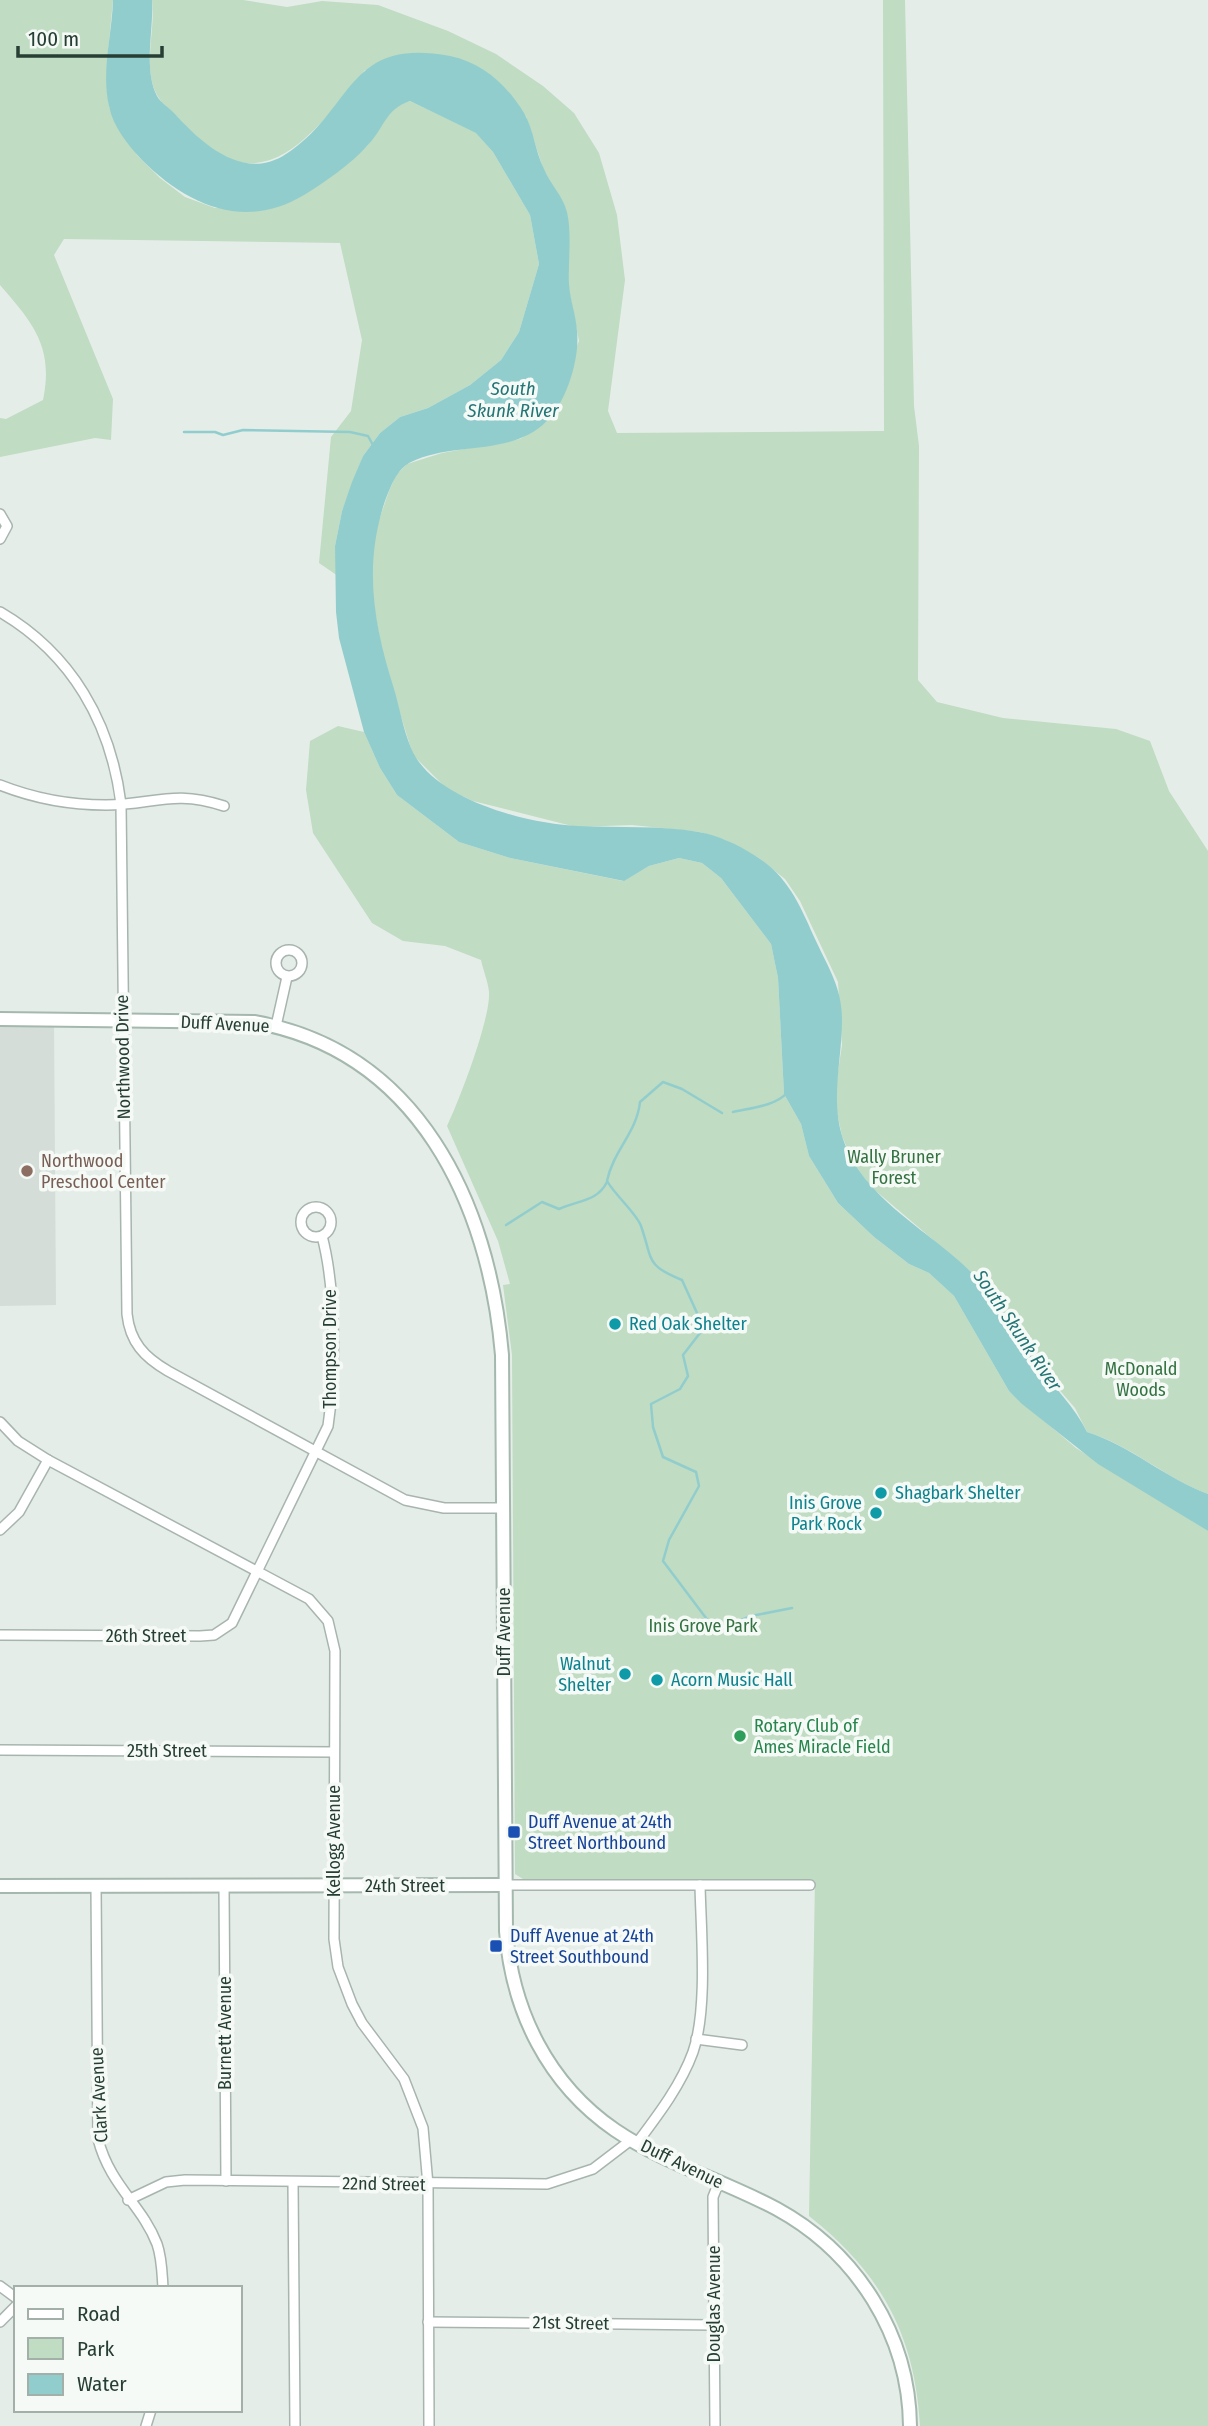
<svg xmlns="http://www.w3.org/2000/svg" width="1208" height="2426" viewBox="0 0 1208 2426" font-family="'Fira Sans Condensed',sans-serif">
	<rect width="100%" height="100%" fill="#e5ede9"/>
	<polygon fill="#d4ddd7" points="0,1019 54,1019 56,1305 0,1306"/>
	<g fill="#c0dcc3">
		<path d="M0,0H113L108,52L109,107L137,155L160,178L185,197L215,208L289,202L303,195L367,146L395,106L410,101L477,133L493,152L530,215L539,264L519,332L501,360L470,385L428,408L400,417L380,433L363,456L342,511L335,546L338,576L319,563L331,437L351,411L362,340L340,243L64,239L54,255L113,399L111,440L95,438L0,457V418L6,419L43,400C54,347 33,323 0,285Z"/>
		<path d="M152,0H243L287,7L322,1L378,5L448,31L496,54L543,86L574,113L599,153L617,215L625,280L608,411L617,433L884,431L883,0H905L914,406L919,446L918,680L937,702L1003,718L1116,729L1150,741L1169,791L1208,851V1494C1165,1478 1131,1445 1087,1432L1075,1408L1037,1364L971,1272L870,1186L853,1162L842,1136L834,1098L842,1045L838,982L800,901L785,879L759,858L725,840L700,832L632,825L576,827L473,801L447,789L413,755L384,662L372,596V557L377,526L389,491L396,475L407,464L442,453L520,439L546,422L579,341L569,291L566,209L544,171L526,116L365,70C320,125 265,208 194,134C182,123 165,109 157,95C142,68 156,29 152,0Z"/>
		<path d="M338,726L364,732L380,768L397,795L459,842L510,858L623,881L649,866L679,858L702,863L721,878L771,944L778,978L784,1094L801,1124L809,1156L838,1203L874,1237L909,1264L929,1273L954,1296L1009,1391L1076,1448L1208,1531V2426H920C915,2334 880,2272 809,2216L815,1881L523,1879L515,1874L512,1355L503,1285L510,1284L498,1241L447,1126C459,1101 491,1018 489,992C488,981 483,970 481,960L445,946L403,941L372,923L313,833L306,790L310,741Z"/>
	</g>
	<path fill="#92cdcd" d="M113,0H152C154,29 143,69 157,96C161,103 168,107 174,113C202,144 244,182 286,154C354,110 346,36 450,56C483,63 506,84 524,113C534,130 535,151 544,169C550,184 563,196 567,212C572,234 568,261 569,284C570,300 576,315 577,331C580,358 567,401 547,421C511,457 454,441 411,462C396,470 391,486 385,501C363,567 374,625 394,689C400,709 403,729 411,748C432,799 527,824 578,826C618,828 659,825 699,832C718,835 738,845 754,855C789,876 800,906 816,941C829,969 842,988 842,1020C842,1060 830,1100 843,1139C864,1201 932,1231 975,1276C1001,1302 1016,1336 1037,1365C1055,1388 1074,1406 1087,1432C1131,1446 1165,1478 1208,1494V1531L1098,1464L1022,1404L1009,1391L954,1296L929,1273L909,1264L874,1237L838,1203L809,1156L801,1124L784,1094L778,978L771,944L721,878L702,863L679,858L649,866L624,881L510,858L459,842L397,795L380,768L364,732L339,638L336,612L335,546L342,511L352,482L363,456L380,433L400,417L428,408L470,385L501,360L519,332L539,264L530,215L493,152L476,133L410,101C385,109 384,129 367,146C351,164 325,182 304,195C244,231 187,205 142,160C128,145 113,127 109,106C101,72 112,35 113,0Z"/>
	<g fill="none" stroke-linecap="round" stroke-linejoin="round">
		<g stroke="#92cdcd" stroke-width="2.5">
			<polyline points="184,432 215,432 223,435 243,430 350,432 368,436 373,445"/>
			<path d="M733,1112C751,1108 775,1106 787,1093"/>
			<path d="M722,1113L682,1089L663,1082L640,1102C637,1132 613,1151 607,1181C615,1195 637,1214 641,1226C653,1260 645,1265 682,1280L697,1313L700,1333L683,1355L688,1376L680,1389L651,1404L653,1427L663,1457L696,1472L699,1486L669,1540L663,1561L709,1622L727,1626L751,1616L792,1608"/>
			<path d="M506,1225L542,1202L559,1209C578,1200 597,1202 607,1182"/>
		</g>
		<g stroke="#a8b5af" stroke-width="12">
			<g id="minor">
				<polyline points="0,514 7,526 0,539"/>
				<path d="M0,612C72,654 111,723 121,804L127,1314C130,1342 144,1357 168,1371L405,1500L444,1508H503"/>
				<path d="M0,785C33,798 70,805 106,805C153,805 173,789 224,806"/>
				<circle cx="289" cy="963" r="13"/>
				<polyline points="276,1026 287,977"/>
				<circle cx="316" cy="1222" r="15"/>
				<polyline points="0,1422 18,1441 48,1460 309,1599 328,1621 335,1651 334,1939 338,1967 352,2004 362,2023 404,2079 423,2128 428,2185 429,2426"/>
				<polyline points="0,1530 19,1512 48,1460"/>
				<path d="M0,1635L200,1636L214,1635L232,1623L328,1426C336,1372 336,1289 322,1236"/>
				<polyline points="0,1750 334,1752"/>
				<polyline points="505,1885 810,1885"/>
				<path d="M96,1886L98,2139C110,2186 142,2205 157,2244C162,2258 162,2273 163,2288"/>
				<polyline points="224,1886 226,2181"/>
				<polyline points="696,2039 742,2045"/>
				<path d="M637,2143C658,2115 681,2085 693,2052C708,2009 701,1932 700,1885"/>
				<polyline points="293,2182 295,2426"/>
				<polyline points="128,2200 166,2182 185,2180 547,2184 593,2169 631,2140"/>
				<polyline points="0,2286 16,2298"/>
				<polyline points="0,2322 16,2306"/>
				<polyline points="428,2322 713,2325"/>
				<polyline points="146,2426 151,2410"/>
				<polyline points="715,2426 713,2197 719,2182"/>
			</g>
		</g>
		<g stroke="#a4b8ae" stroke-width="16">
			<g id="secondary">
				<path d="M0,1019L254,1022C418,1051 489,1203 502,1355L506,1931C512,2011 548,2084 615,2130C665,2164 725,2181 777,2209C857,2253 909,2335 910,2426"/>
				<polyline points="0,1886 505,1885"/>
			</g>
		</g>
		<use href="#minor" stroke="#fff" stroke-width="9"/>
		<use href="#secondary" stroke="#fff" stroke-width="12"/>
	</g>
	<circle fill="#8d6e63" stroke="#f6faf7" stroke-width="2.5" cx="27" cy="1171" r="7"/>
	<g fill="#0f9aa8" stroke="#f6faf7" stroke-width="2.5">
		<circle cx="615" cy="1324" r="7"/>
		<circle cx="881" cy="1493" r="7"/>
		<circle cx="876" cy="1513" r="7"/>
		<circle cx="625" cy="1674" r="7"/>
		<circle cx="657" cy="1680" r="7"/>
	</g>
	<circle fill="#2e9e5b" stroke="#f6faf7" stroke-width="2.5" cx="740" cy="1736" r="7"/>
	<g fill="#1a4fb4" stroke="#f6faf7" stroke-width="2.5">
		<rect x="507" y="1825" width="14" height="14" rx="3.5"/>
		<rect x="489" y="1939" width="14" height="14" rx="3.5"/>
	</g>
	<g text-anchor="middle" stroke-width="7" stroke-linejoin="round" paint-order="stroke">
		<g font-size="18" fill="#263e34" stroke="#f6faf7">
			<text transform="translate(225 1024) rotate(3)" y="6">Duff Avenue</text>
			<text transform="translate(123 1057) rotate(-91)" y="6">Northwood Drive</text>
			<text transform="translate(330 1349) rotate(-90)" y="6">Thompson Drive</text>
			<text transform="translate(504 1632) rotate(-90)" y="6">Duff Avenue</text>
			<text x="146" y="1642">26th Street</text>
			<text x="167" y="1757">25th Street</text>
			<text transform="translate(334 1841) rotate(-90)" y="6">Kellogg Avenue</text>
			<text x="405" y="1892">24th Street</text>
			<text transform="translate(225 2033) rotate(-90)" y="6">Burnett Avenue</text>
			<text transform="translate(99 2095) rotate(-93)" y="6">Clark Avenue</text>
			<text transform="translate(682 2164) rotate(26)" y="6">Duff Avenue</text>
			<text transform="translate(384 2184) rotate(1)" y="6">22nd Street</text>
			<text transform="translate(714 2304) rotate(-90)" y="6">Douglas Avenue</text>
			<text transform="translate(571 2323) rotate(1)" y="6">21st Street</text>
		</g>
		<g font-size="18" fill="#337241" stroke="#f6faf7">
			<text x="894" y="1163">Wally Bruner<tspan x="894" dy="21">Forest</tspan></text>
			<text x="1141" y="1375">McDonald<tspan x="1141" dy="21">Woods</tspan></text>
			<text x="703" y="1632">Inis Grove Park</text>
		</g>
		<g font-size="18" fill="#785e54" stroke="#f6faf7" text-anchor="start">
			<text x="41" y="1167">Northwood<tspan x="41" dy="21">Preschool Center</tspan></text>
		</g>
		<g font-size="18" fill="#0d838f" stroke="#f6faf7" text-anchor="start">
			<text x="629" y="1330">Red Oak Shelter</text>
			<text x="895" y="1499">Shagbark Shelter</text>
			<text x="862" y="1509" text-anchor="end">Inis Grove<tspan x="862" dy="21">Park Rock</tspan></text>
			<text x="611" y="1670" text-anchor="end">Walnut<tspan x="611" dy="21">Shelter</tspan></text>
			<text x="671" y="1686">Acorn Music Hall</text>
		</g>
		<g font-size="18" fill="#27864d" stroke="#f6faf7" text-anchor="start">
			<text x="754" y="1732">Rotary Club of<tspan x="754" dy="21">Ames Miracle Field</tspan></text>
		</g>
		<g font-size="18" fill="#164399" stroke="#f6faf7" text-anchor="start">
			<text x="528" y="1828">Duff Avenue at 24th<tspan x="528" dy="21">Street Northbound</tspan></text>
			<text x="510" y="1942">Duff Avenue at 24th<tspan x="510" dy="21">Street Southbound</tspan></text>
		</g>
		<g font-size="19" font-style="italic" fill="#247576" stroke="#f6faf7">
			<text x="513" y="395">South<tspan x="513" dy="22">Skunk River</tspan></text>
			<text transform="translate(1018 1330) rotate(56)" y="7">South Skunk River</text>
		</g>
	</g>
	<rect x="14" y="2286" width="228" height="126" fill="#f6faf7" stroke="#a3afa9" stroke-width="2"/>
	<rect x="28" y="2309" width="35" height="10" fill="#ffffff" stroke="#a3afa9" stroke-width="2"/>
	<text x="77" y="2321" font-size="21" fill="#263e34">Road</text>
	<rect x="28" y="2338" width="35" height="21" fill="#c0dcc3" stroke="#a3afa9" stroke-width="2"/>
	<text x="77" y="2356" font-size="21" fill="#263e34">Park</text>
	<rect x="28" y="2374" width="35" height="21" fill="#92cdcd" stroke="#a3afa9" stroke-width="2"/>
	<text x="77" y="2391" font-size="21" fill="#263e34">Water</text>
	<path d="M18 46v10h144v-10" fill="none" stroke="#263e34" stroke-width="3.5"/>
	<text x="28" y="46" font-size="21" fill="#263e34" stroke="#f6faf7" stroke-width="5" paint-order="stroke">100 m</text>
</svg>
